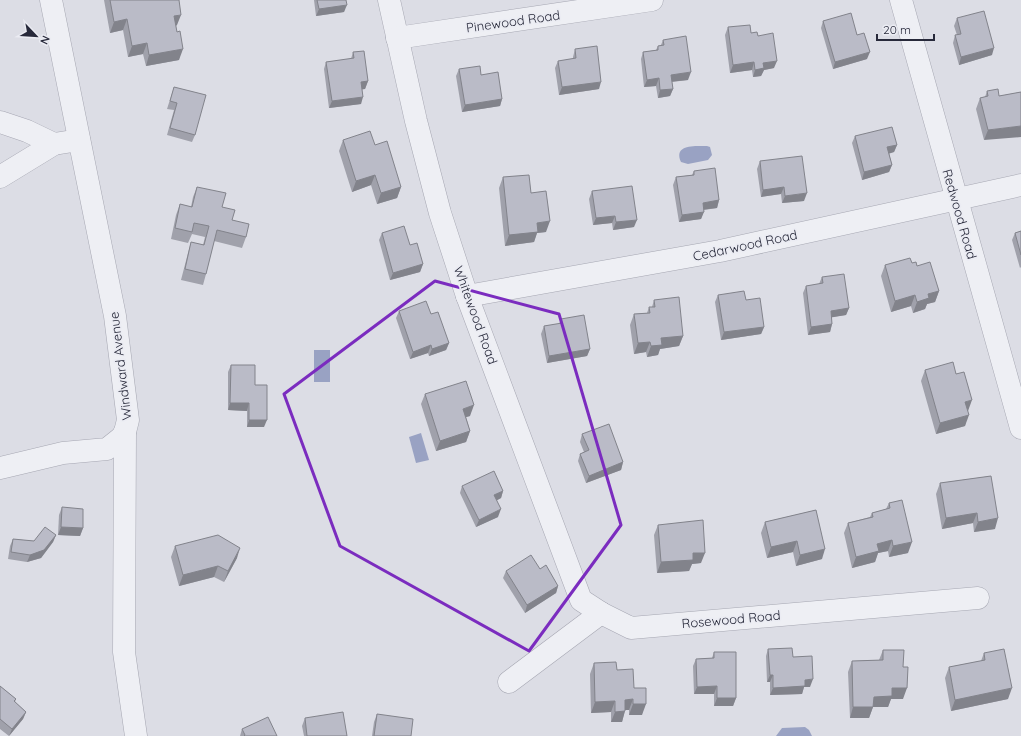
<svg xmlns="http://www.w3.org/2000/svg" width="1021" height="736" viewBox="0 0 1021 736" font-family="Quicksand,sans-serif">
	<rect width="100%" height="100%" fill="#dcdde5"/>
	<g fill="#99a2c3">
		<path d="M707,146L710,147L712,155L708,160L688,164L681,162C673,144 695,146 707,146Z"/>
		<rect x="314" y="350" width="16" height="32"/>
		<polygon points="421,433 429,460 416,463 409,437"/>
		<polygon points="805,727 809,730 812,736 776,736 782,728"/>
	</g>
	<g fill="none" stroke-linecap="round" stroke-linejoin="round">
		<g stroke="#a6a7b2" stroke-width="23">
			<g id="minor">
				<polyline points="51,0 115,316 128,420 125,432 124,652 136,736"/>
				<polyline points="389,0 416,121 440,213 467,296 581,600 601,613 631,628 978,598"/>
				<polyline points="901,0 1021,428"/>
				<polyline points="397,38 652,0"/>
				<polyline points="0,122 27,131 54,144"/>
				<polyline points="0,177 54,144 79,140"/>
				<polyline points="467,296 720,251 1021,185"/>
				<polyline points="0,468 63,453 107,449 122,437 125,432"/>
				<polyline points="509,682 601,613"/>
			</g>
		</g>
		<use href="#minor" stroke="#eeeff4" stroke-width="22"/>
	</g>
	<g fill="#a0a1ab">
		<polygon points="104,0 179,0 177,25 176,26 179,60 146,66 143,54 128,57 123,30 110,33"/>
		<polygon points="314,0 346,0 344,12 316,16"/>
		<polygon points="957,18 992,55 959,65 953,43 955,35 957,35 954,26"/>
		<polygon points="823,21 857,35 867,59 833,69 821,28"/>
		<polygon points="728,27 751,33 758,36 774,68 764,70 761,76 753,77 752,70 730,73 725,35"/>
		<polygon points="663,40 688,80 672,82 673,89 670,96 658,98 656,86 644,87 641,59 643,52 656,50 658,46 661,45"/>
		<polygon points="575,49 599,89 559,95 555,68 558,61 573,59 573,57"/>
		<polygon points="353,52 368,81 365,89 362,89 361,104 329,108 324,69 326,62 351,59"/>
		<polygon points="459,69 481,75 502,99 500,106 462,112 456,76"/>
		<polygon points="174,87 195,135 192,142 167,135 174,110 167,109"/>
		<polygon points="987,91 999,96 1021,92 984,140 976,109 980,98 985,97"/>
		<polygon points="855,136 897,145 894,152 889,153 892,165 889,172 862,180 852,143"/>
		<polygon points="343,140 375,145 401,187 397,198 377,204 371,185 352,192 339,151"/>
		<polygon points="760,161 804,201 782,203 781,194 761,197 757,169"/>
		<polygon points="694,171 719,200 717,208 704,210 701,219 679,222 673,185 676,177 692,175"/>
		<polygon points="503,177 531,193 546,232 537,233 534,242 505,246 499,188"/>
		<polygon points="197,187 222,207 246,237 242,248 214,241 206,274 203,285 181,280 188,253 191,242 203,245 205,237 192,234 188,243 171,239 176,215 180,204 191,207 193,197"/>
		<polygon points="592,191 634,227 613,230 612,223 593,225 589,199"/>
		<polygon points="1021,231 1021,267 1020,268 1012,240 1015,233"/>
		<polygon points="382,233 410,245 423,264 420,272 390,280 379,240"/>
		<polygon points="912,263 917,266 939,291 935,302 927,304 925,309 913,313 911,306 891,312 881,276 885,265"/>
		<polygon points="822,277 849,308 846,315 832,317 832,324 830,332 808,335 803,293 806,286 819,284"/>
		<polygon points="718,295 746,300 764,327 761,334 721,340 715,302"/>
		<polygon points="654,300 683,336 679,346 660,349 658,355 647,357 646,352 634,354 630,325 634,314 647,313 649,307 652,307"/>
		<polygon points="399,311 431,314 449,343 446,350 429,356 428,353 410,359 396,318"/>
		<polygon points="561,319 590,349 587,356 547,363 541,334 544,326 559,324"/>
		<polygon points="231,365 255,385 264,427 247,427 247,411 228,410 228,372"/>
		<polygon points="925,370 956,374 968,411 967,411 965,426 936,434 921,381"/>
		<polygon points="425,394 470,416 466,417 470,431 466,442 436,451 421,404"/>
		<polygon points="582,434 623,462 621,470 586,483 578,461 580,454 584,452 580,442"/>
		<polygon points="991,476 995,529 974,532 973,523 942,529 936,494 940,483"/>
		<polygon points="462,486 503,491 501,498 497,500 498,517 476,527 460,493"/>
		<polygon points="889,503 908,553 889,557 888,551 878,553 875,562 852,568 844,533 848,523 870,517 872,513 886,509"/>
		<polygon points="62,507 83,528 80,536 58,535 59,515"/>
		<polygon points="816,510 822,559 796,566 793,552 767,558 761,533 765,522"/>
		<polygon points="658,525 701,563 692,564 689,571 657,573 654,535"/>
		<polygon points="56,535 53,542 41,558 27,562 8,559 10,546 13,539 34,541"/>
		<polygon points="175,546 237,558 224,582 214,577 179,586 171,557"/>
		<polygon points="540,569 558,586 556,593 525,613 503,578 506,571"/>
		<polygon points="768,649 793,657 810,687 804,687 802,694 770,695 770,682 767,682 766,656"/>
		<polygon points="883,650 903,667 903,699 891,699 888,707 873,707 869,718 850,718 848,672 852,661 879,660"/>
		<polygon points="714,652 736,698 733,706 714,706 714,694 694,694 693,666 696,659 712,658"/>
		<polygon points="984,653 1008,699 951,711 945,678 949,667 981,661"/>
		<polygon points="594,663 617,670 634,688 642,715 629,715 629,710 625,710 622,722 611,722 611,712 591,713 590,674"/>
		<polygon points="0,686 16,699 15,702 26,712 23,719 9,736 0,729"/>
		<polygon points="377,714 411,736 372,736 374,722"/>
		<polygon points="305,718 347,736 304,736 302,726"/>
		<polygon points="242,729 277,736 240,736"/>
	</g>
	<g fill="#82838b">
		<polygon points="347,5 344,12 316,16 319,9"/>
		<polygon points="181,15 177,25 170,27 174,16"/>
		<polygon points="127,19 123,30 110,33 114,22"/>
		<polygon points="147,43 143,54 128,57 132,46"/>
		<polygon points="994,48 992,55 959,65 961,57"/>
		<polygon points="183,49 179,60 146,66 149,55"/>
		<polygon points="870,52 867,59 833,69 835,62"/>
		<polygon points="777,61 774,68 764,70 761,76 753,77 755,70 763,63"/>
		<polygon points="754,62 752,70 730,73 733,65"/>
		<polygon points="691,72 688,80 668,82 671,75"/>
		<polygon points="659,78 656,86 644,87 647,80"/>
		<polygon points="368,81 365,89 359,90 361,82"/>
		<polygon points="601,82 599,89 559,95 562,87"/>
		<polygon points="673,89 670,96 658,98 660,90"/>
		<polygon points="363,97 361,104 329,108 332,101"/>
		<polygon points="502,99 500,106 462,112 465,105"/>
		<polygon points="1021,126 1021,137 984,140 988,130"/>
		<polygon points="897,145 894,152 885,155 887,147"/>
		<polygon points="892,165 889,172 862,180 864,172"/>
		<polygon points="375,175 371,185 352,192 356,181"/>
		<polygon points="401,187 397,198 377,204 381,193"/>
		<polygon points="784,187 781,194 761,197 763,190"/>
		<polygon points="807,193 804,201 782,203 785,196"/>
		<polygon points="719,200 717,208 700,210 703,203"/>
		<polygon points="704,212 701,219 679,222 682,215"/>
		<polygon points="615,216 612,223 593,225 596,218"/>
		<polygon points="637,220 634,227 613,230 616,222"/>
		<polygon points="550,221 546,232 537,233 534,242 505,246 509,235 537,223"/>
		<polygon points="423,264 420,272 390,280 393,273"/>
		<polygon points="939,291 935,302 927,304 925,309 913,313 917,302 928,294"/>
		<polygon points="915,295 911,306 891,312 895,301"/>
		<polygon points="849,308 846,315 828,318 831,311"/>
		<polygon points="832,324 830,332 808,335 811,327"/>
		<polygon points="764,327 761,334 721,340 724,332"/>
		<polygon points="683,336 679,346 660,349 658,355 647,357 651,346 661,338"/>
		<polygon points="650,342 646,352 634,354 638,343"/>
		<polygon points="449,343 446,350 429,356 432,349"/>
		<polygon points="431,345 428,353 410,359 413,352"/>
		<polygon points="590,349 587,356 547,363 549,356"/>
		<polygon points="972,400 968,411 961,413 965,402"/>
		<polygon points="230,403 249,403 247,411 228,410"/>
		<polygon points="474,405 470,416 459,419 463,409"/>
		<polygon points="969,415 965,426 936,434 940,423"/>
		<polygon points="249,420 267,420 264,427 247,427"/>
		<polygon points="470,431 466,442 436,451 440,441"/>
		<polygon points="623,462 621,470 586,483 589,476"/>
		<polygon points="503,491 501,498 492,503 494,495"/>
		<polygon points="501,509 498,517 476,527 479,520"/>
		<polygon points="977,513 973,523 942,529 946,518"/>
		<polygon points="998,518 995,529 974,532 978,522"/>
		<polygon points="61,527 83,528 80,536 58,535"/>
		<polygon points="56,535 53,542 41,558 27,562 30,555"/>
		<polygon points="892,540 888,551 878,553 875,562 852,568 856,557 877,544"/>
		<polygon points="797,541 793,552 767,558 771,547"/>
		<polygon points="912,542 908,553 889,557 893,546"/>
		<polygon points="240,548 237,558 224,582 228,571"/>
		<polygon points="825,549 822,559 796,566 800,555"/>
		<polygon points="693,553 705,553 701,563 692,564 689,571 657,573 661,562"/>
		<polygon points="218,566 214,577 179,586 183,575"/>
		<polygon points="558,586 556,593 525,613 527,605"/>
		<polygon points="770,675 773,675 770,682 767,682"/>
		<polygon points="813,679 810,687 804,687 802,694 770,695 773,688 805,680"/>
		<polygon points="717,686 714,694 694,694 697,687"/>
		<polygon points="892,688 907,688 903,699 891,699 888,707 872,707 873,707 869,718 850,718 853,707 874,697"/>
		<polygon points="1012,688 1008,699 951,711 955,700"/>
		<polygon points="717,698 736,698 733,706 714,706"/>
		<polygon points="633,699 629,710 621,710 625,700"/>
		<polygon points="615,701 611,712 591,713 595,702"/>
		<polygon points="633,704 646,704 642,715 629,715"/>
		<polygon points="625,711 622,722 611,722 615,712"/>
		<polygon points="26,712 23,719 9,736 12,729"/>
	</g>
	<g fill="#babbc7" stroke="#82838b">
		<polygon points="110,0 179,0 181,15 174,16 177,32 180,31 183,49 149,55 147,43 132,46 127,19 114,22"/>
		<polygon points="317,0 346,0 347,5 319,9"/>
		<polygon points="984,11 994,48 961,57 955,35 961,34 957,18"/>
		<polygon points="851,13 857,35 864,33 870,52 835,62 823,21"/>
		<polygon points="750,25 751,33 757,32 758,36 773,33 777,61 763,63 764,68 755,70 754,62 733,65 728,27"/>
		<polygon points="686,36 691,72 671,75 673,89 660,90 659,78 647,80 643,52 658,50 658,46 664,45 663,40"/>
		<polygon points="597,46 601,82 562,87 558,61 576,58 575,49"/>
		<polygon points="364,51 368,81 361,82 363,97 332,101 326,62 354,58 353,52"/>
		<polygon points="480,66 481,75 498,72 502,99 465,105 459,69"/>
		<polygon points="174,87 206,95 195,135 170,128 177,103 170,101"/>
		<polygon points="998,89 999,96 1021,92 1021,126 988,130 980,98 988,96 987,91"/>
		<polygon points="892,127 897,145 887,147 892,165 864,172 855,136"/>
		<polygon points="370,131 375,145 387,141 401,187 381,193 375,175 356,181 343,140"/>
		<polygon points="802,156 807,193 785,196 784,187 763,190 760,161"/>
		<polygon points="715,168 719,200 703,203 704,212 682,215 676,177 694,175 694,171"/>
		<polygon points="529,175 531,193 546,191 550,221 537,223 538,232 509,235 503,177"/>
		<polygon points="632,186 637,220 616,222 615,216 596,218 592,191"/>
		<polygon points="197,187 226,193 222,207 235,210 232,220 249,224 246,237 217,230 206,274 185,269 191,242 204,245 209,226 194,223 192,232 175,228 180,204 192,207"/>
		<polygon points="404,226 410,245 417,243 423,264 393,273 382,233"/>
		<polygon points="1021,231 1021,255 1015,233"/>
		<polygon points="910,258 912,263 916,262 917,266 930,262 939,291 928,294 929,298 917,302 915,295 895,301 885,265"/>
		<polygon points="844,274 849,308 831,311 832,324 811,327 806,286 823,283 822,277"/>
		<polygon points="744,291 746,300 760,298 764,327 724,332 718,295"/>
		<polygon points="679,297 683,336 661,338 662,345 651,346 650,342 638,343 634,314 650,313 649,307 655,307 654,300"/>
		<polygon points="426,301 431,314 438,312 449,343 432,349 431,345 413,352 399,311"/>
		<polygon points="584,315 590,349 549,356 544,326 562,323 561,319"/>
		<polygon points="953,362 956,374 964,372 972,400 965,402 969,415 940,423 925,370"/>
		<polygon points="231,365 255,365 255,385 267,385 267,420 249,420 249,403 230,403"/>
		<polygon points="466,381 474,405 463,409 470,431 440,441 425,394"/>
		<polygon points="609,424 623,462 589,476 580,454 589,450 582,434"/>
		<polygon points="494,471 503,491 494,495 501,509 479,520 462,486"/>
		<polygon points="991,476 998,518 978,522 977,513 946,518 940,483"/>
		<polygon points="902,500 912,542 893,546 892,540 877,544 879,551 856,557 848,523 873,517 872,513 890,508 889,503"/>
		<polygon points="62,507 83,509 83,528 61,527"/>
		<polygon points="816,510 825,549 800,555 797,541 771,547 765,522"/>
		<polygon points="703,520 705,553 693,553 693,560 661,562 658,525"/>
		<polygon points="45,527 56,535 44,550 30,555 11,552 13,539 34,541"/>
		<polygon points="218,535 240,548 228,571 218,566 183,575 175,546"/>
		<polygon points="531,555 540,569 546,565 558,586 527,605 506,571"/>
		<polygon points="792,648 793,657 812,656 813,679 805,680 805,686 773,688 773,675 770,675 768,649"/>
		<polygon points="1004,649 1012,688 955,700 949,667 985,660 984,653"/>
		<polygon points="883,650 904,650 903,667 908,667 907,688 892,688 892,696 874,697 873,707 853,707 852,661 883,660"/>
		<polygon points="714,652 736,652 736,698 717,698 717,686 697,687 696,659 714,658"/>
		<polygon points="616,662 617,670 633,669 634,688 646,688 646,704 633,704 633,699 625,700 625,711 615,712 615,701 595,702 594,663"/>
		<polygon points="0,686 16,699 14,701 26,712 12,729 0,719"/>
		<polygon points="343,712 347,736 307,736 305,718"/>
		<polygon points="377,714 413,719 411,736 374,736"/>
		<polygon points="268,717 277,736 244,736 245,735 242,729"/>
	</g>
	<path fill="none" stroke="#7b2cbf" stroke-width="3" stroke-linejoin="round" d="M435,281L559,314L621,525L529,651L340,546L284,394Z"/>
	<g text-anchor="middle" stroke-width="3.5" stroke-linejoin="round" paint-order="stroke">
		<g font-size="13" fill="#27293a" stroke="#ebecf3">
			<text transform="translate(513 21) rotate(-8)" y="5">Pinewood Road</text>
			<text transform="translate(960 214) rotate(74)" y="5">Redwood Road</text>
			<text transform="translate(745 245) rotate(-12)" y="5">Cedarwood Road</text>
			<text transform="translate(476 315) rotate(70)" y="5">Whitewood Road</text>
			<text transform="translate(120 366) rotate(-97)" y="5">Windward Avenue</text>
			<text transform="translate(731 619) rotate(-5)" y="5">Rosewood Road</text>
		</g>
	</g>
	<g transform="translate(36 36) rotate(115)" stroke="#ebecf3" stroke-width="3" paint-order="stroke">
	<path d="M0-3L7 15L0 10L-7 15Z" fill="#27293a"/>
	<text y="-6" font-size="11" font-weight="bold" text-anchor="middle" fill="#27293a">N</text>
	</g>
	<path d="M877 34v6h57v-6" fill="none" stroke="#27293a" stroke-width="2"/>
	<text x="883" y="34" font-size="12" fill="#27293a" stroke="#ebecf3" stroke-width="3" paint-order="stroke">20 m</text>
</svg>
